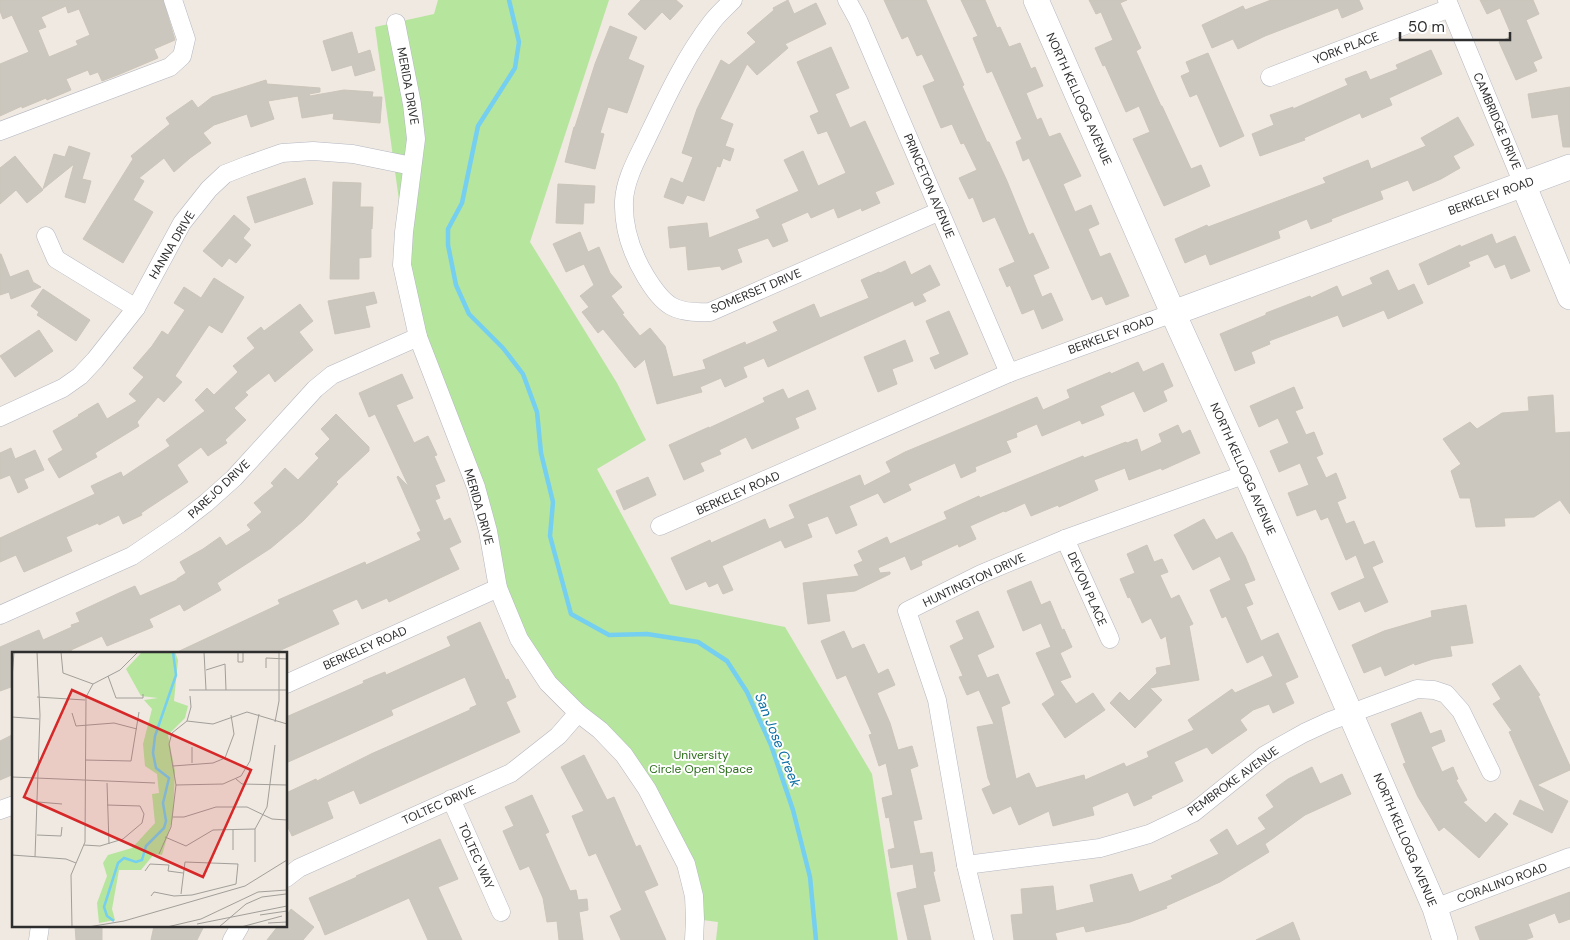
<svg xmlns="http://www.w3.org/2000/svg" width="1570" height="940" viewBox="0 0 1570 940" font-family="'DM Sans',sans-serif">
	<rect width="100%" height="100%" fill="#efe9e1"/>
	<polygon fill="#b6e59e" points="438,0 609,0 530,242 617,383 646,440 597,469 670,604 785,627 872,774 898,940 716,940 718,922 695,919 694,896 647,789 519,639 488,531 418,337 375,27 434,14"/>
	<g fill="none" stroke-linecap="round" stroke-linejoin="round">
		<polyline stroke="#75cff0" stroke-width="4.5" points="509,0 519,42 515,68 478,126 462,203 448,229 448,245 456,285 469,314 503,348 523,374 537,412 541,453 553,502 550,536 571,614 609,635 647,634 698,642 727,661 747,692 771,745 793,810 810,877 816,940"/>
	</g>
	<g fill="#cbc7bf" stroke="#cbc5ba" fill-rule="evenodd">
		<path d="M0,0H163L175,40L154,49L158,58L120,74L102,81L98,72L90,75L88,70L66,79L71,90L47,100L46,98L22,108V106L0,116V64L29,52L12,15L3,19L0,11ZM66,6L68,13L79,9L90,35L76,41L78,45L49,57L38,30L46,27L41,17Z"/>
		<polygon points="641,0 676,0 683,6 670,20 662,12 645,30 628,14"/>
		<polygon points="788,0 794,14 816,3 826,24 785,44 788,48 757,75 747,64 720,119 733,124 725,146 734,149 730,161 723,158 720,167 717,166 704,201 687,195 683,204 664,197 671,178 683,183 693,157 682,153 697,109 721,60 729,65 756,42 747,33 774,10 773,8"/>
		<polygon points="884,0 926,0 964,85 962,86 987,142 989,142 1007,181 1029,235 1033,233 1049,268 1033,275 1042,297 1051,293 1063,320 1042,329 1034,309 1022,314 1010,285 1007,287 999,269 1015,262 995,217 983,222 973,197 969,199 959,178 977,170 964,143 961,144 952,124 941,128 923,86 935,81 922,54 917,56 908,36 902,39"/>
		<polygon points="961,0 985,0 997,28 1000,27 1009,47 1020,43 1031,69 1035,67 1043,86 1026,93 1037,120 1041,118 1049,137 1060,133 1081,176 1063,184 1075,212 1091,205 1099,224 1088,229 1100,257 1110,253 1129,296 1106,305 1102,296 1092,300 1029,158 1023,161 1016,142 1022,139 992,71 987,73 973,38 978,36"/>
		<polygon points="1089,0 1127,0 1120,3 1141,48 1136,51 1161,106 1162,106 1191,169 1201,165 1210,186 1164,206 1133,139 1150,132 1139,106 1126,112 1105,65 1103,66 1095,48 1113,40 1101,12 1096,14"/>
		<polygon points="1271,0 1359,0 1363,9 1342,18 1338,8 1265,36 1238,49 1233,39 1212,48 1202,25 1243,6 1245,10"/>
		<polygon points="1480,0 1533,0 1539,14 1526,20 1542,58 1533,62 1537,71 1516,80 1499,42 1512,36 1500,8 1487,14"/>
		<polygon points="610,26 637,37 628,59 644,66 627,113 608,107 600,133 604,134 595,169 565,162 574,127 575,127 595,64"/>
		<polygon points="352,32 358,54 370,50 375,70 355,76 352,65 332,71 323,41"/>
		<polygon points="831,47 849,88 835,94 850,128 865,121 894,184 875,192 880,203 862,211 861,208 838,218 834,208 811,218 808,212 781,224 788,241 773,247 768,238 737,249 742,262 722,270 720,266 688,270 686,246 670,248 668,227 707,223 709,238 760,218 756,210 799,191 784,160 803,151 818,186 846,173 827,131 818,134 810,116 819,112 797,62"/>
		<polygon points="1431,50 1442,74 1389,98 1392,105 1362,118 1360,113 1304,138 1305,140 1260,156 1252,134 1274,125 1270,115 1293,107 1293,109 1348,85 1345,79 1366,71 1370,80 1398,69 1396,65"/>
		<polygon points="1208,53 1244,136 1220,147 1197,94 1190,97 1181,76 1190,72 1186,62"/>
		<polygon points="266,80 267,84 320,88 320,92 309,94 310,96 344,90 373,92 372,97 382,97 380,123 333,119 334,113 302,118 298,96 268,101 274,119 251,127 247,114 214,125 203,133 211,143 190,158 174,172 164,158 139,178 144,181 133,200 153,212 123,263 83,239 133,159 131,156 170,124 166,118 192,100 198,108 212,97"/>
		<polygon points="1570,87 1570,147 1563,147 1558,114 1532,118 1528,94"/>
		<polygon points="1458,117 1474,145 1453,156 1460,168 1441,179 1413,191 1408,180 1380,191 1383,199 1331,219 1332,221 1311,229 1307,219 1278,231 1280,238 1210,265 1206,254 1185,263 1175,239 1207,225 1208,227 1326,183 1323,178 1368,160 1371,169 1426,146 1421,138"/>
		<polygon points="69,146 90,153 82,179 91,181 85,203 65,197 74,164 43,189 54,154 65,157"/>
		<polygon points="15,156 43,190 27,203 16,190 0,204 0,168"/>
		<polygon points="305,178 313,204 255,223 247,197"/>
		<polygon points="333,182 361,183 360,207 373,207 372,229 371,228 371,257 359,258 359,279 330,279"/>
		<polygon points="558,184 595,186 594,203 584,203 583,224 556,223"/>
		<polygon points="234,215 250,229 243,238 251,245 236,263 229,258 222,267 203,251"/>
		<polygon points="580,232 588,252 599,247 610,273 622,287 611,296 624,313 622,314 640,336 650,328 665,346 673,377 706,369 703,360 745,342 746,345 778,331 773,322 814,304 820,318 869,298 861,280 879,272 880,273 905,261 911,275 930,265 940,285 922,294 926,301 915,306 913,301 768,367 764,358 743,367 747,377 725,387 721,378 700,387 702,392 657,404 645,359 635,368 603,329 598,333 582,312 589,307 580,296 594,285 584,264 566,272 553,244"/>
		<polygon points="1492,234 1496,244 1515,236 1530,271 1511,279 1505,264 1495,268 1488,254 1468,262 1470,266 1428,285 1419,264 1460,245 1461,247"/>
		<polygon points="0,254 1,254 10,277 28,270 33,282 41,287 11,299 9,292 0,295"/>
		<polygon points="1388,270 1398,291 1414,284 1423,303 1388,319 1384,310 1343,327 1338,315 1269,341 1270,344 1251,352 1255,363 1235,371 1220,334 1266,315 1266,313 1310,296 1311,298 1337,286 1342,297 1373,284 1370,278"/>
		<polygon points="214,278 244,297 222,333 209,325 175,376 182,382 164,402 158,397 137,422 139,426 95,453 97,457 59,478 48,459 63,450 53,431 79,416 78,415 98,403 107,419 137,401 129,394 144,377 133,368 152,346 162,331 168,335 185,310 174,303 184,287 201,298"/>
		<polygon points="43,289 90,320 76,341 37,315 39,312 31,306"/>
		<polygon points="374,292 377,303 365,306 370,327 335,334 328,301"/>
		<polygon points="300,304 313,321 299,332 313,350 275,382 269,373 245,392 248,395 234,408 246,420 225,440 227,443 208,456 201,447 177,465 188,482 141,513 142,515 123,524 119,515 99,525 98,523 66,537 72,551 24,572 16,555 0,562 0,538 95,494 91,486 121,472 123,477 170,446 166,440 205,411 195,400 207,388 214,395 238,372 233,366 255,348 247,338 261,327 264,331"/>
		<polygon points="949,311 968,354 935,369 930,358 940,354 926,321"/>
		<polygon points="39,330 53,351 15,377 0,356"/>
		<polygon points="905,340 913,361 892,369 897,384 878,392 864,357"/>
		<polygon points="1138,362 1143,372 1163,363 1173,386 1163,391 1167,401 1144,412 1134,391 1100,406 1104,415 1082,424 1080,420 1042,436 1037,424 1016,433 1017,437 1006,441 1011,452 975,467 976,471 961,478 955,463 908,484 911,490 884,503 878,493 849,506 857,525 836,534 828,516 807,524 812,537 785,548 781,540 722,566 733,590 723,594 718,583 709,587 706,581 686,590 671,558 710,540 711,543 765,519 769,529 795,518 789,505 860,475 864,486 891,472 886,462 905,452 1037,397 1043,410 1070,398 1067,390 1110,372 1111,374"/>
		<polygon points="402,374 413,398 396,405 414,443 428,436 437,455 434,456 445,481 435,485 440,498 435,500 444,521 450,518 461,542 449,548 459,569 389,602 387,598 362,609 357,599 332,610 339,624 272,654 173,654 280,604 278,600 365,562 366,565 421,540 417,533 421,531 397,477 398,476 409,487 375,414 369,417 359,393"/>
		<polygon points="1294,387 1303,408 1295,411 1306,435 1314,432 1323,454 1316,457 1326,478 1336,473 1346,498 1337,502 1346,524 1354,521 1364,545 1374,541 1383,562 1372,567 1388,602 1365,612 1360,601 1339,610 1331,593 1365,578 1356,555 1346,560 1328,517 1321,520 1316,509 1297,516 1288,493 1309,485 1300,463 1279,472 1270,451 1289,443 1278,418 1259,427 1250,406"/>
		<polygon points="783,389 788,399 808,390 816,409 795,418 799,428 752,449 746,437 719,450 721,454 700,463 704,471 684,480 669,445 709,427 709,428 765,402 763,398"/>
		<polygon points="1553,395 1555,433 1570,432 1570,514 1560,500 1534,517 1504,518 1505,526 1476,527 1470,498 1460,498 1451,471 1461,464 1443,439 1470,422 1477,429 1502,413 1529,411 1528,397"/>
		<polygon points="336,414 369,447 369,451 336,482 338,484 303,521 271,548 217,583 221,590 184,611 180,604 149,619 153,627 107,646 102,636 71,650 73,654 14,654 14,686 0,691 0,647 39,630 43,640 72,627 71,625 80,622 76,613 119,593 135,586 140,596 177,580 177,579 186,573 180,562 203,549 220,537 226,546 251,530 247,525 262,512 254,503 274,486 271,483 285,468 298,480 319,458 315,454 330,439 321,429"/>
		<polygon points="1178,425 1182,434 1190,430 1200,453 1162,470 1161,468 1129,480 1125,468 1094,480 1098,490 1059,507 1058,505 1031,516 1025,503 1005,512 1004,511 970,526 976,539 959,547 958,544 921,561 922,565 911,570 905,556 878,568 880,573 890,572 890,574 855,591 826,594 830,621 808,624 803,583 859,576 854,565 863,561 858,551 887,537 890,544 947,519 944,512 979,496 980,498 1083,456 1084,458 1126,442 1127,443 1137,439 1141,452 1162,442 1159,434"/>
		<polygon points="11,448 15,459 35,450 44,470 24,479 28,488 18,493 10,475 0,479 0,453"/>
		<polygon points="648,477 656,495 624,510 616,491"/>
		<polygon points="1204,519 1216,540 1232,532 1245,556 1255,580 1244,584 1253,604 1246,607 1261,641 1278,633 1298,677 1285,683 1294,703 1273,713 1269,704 1253,710 1240,720 1247,730 1212,754 1207,747 1174,762 1183,781 1151,796 1152,798 1134,806 1128,792 1092,807 1094,815 1053,826 1049,811 1019,825 1011,806 993,814 982,789 991,785 988,778 977,727 994,724 979,690 967,695 959,677 963,676 950,646 964,639 956,621 978,611 994,647 977,655 987,678 998,674 1010,703 1001,707 1016,779 1029,773 1036,788 1084,775 1085,780 1124,763 1126,767 1149,757 1147,752 1194,730 1188,720 1232,689 1235,693 1273,676 1263,655 1247,663 1226,616 1222,618 1210,590 1231,580 1220,556 1193,570 1174,535"/>
		<polygon points="1147,545 1154,562 1162,559 1168,572 1160,575 1171,599 1179,595 1193,624 1189,626 1199,680 1150,688 1162,700 1135,728 1110,703 1120,692 1129,701 1157,673 1156,668 1171,665 1166,636 1161,639 1151,618 1142,623 1130,597 1128,598 1120,579 1135,573 1127,554"/>
		<polygon points="1031,581 1041,605 1050,601 1062,630 1064,629 1072,647 1060,653 1071,677 1060,681 1076,704 1093,693 1105,710 1065,738 1042,704 1055,695 1036,653 1051,647 1041,623 1023,631 1007,591"/>
		<polygon points="1466,605 1473,643 1450,646 1452,656 1433,659 1415,665 1414,663 1385,676 1381,666 1364,673 1352,645 1384,631 1432,617 1431,611"/>
		<polygon points="480,622 506,680 508,679 516,697 506,702 520,732 360,804 354,790 327,802 333,818 292,836 286,823 286,793 316,779 317,781 371,754 470,710 470,708 477,705 465,677 391,710 393,715 286,763 286,717 364,683 363,681 385,672 386,675 451,646 447,637"/>
		<polygon points="844,631 852,649 864,644 878,674 888,669 895,685 877,693 890,723 898,750 912,746 918,766 910,769 922,819 913,821 920,854 932,852 935,871 933,872 940,901 923,905 931,940 908,940 897,893 917,888 913,864 891,868 888,850 895,848 889,817 886,818 882,798 893,795 886,763 879,766 869,735 872,734 846,675 837,679 821,641"/>
		<polygon points="1520,665 1540,695 1538,696 1570,766 1570,770 1537,785 1568,801 1552,833 1513,814 1520,800 1545,812 1509,732 1512,731 1493,704 1501,699 1492,684"/>
		<polygon points="1421,712 1430,734 1441,730 1445,741 1431,747 1442,772 1453,767 1458,779 1456,780 1467,800 1463,802 1486,823 1495,813 1508,824 1479,858 1444,827 1439,831 1418,797 1403,764 1406,763 1391,724"/>
		<polygon points="14,734 14,774 0,780 0,741"/>
		<polygon points="584,755 607,800 614,797 636,847 640,845 658,885 644,891 666,940 621,940 610,916 622,910 596,853 589,856 572,816 584,811 561,767"/>
		<polygon points="1312,767 1320,784 1342,774 1351,794 1305,815 1265,844 1269,852 1220,882 1166,906 1167,908 1130,922 1086,932 1084,926 1055,933 1057,940 1014,940 1011,915 1023,914 1021,889 1053,886 1056,911 1094,902 1090,885 1132,874 1139,892 1173,879 1171,876 1219,854 1210,840 1227,829 1237,846 1266,829 1258,818 1274,807 1266,795 1288,779"/>
		<polygon points="532,795 549,832 545,834 570,891 576,890 578,900 587,899 588,910 579,912 583,940 559,940 557,921 547,922 543,898 529,866 520,870 503,831 514,826 505,807"/>
		<polygon points="440,839 458,879 438,887 462,940 428,940 409,898 325,935 319,920 319,921 309,898 357,877 356,876"/>
		<polygon points="1570,892 1570,919 1559,923 1555,913 1528,924 1533,937 1525,940 1480,940 1475,927"/>
		<polygon points="291,909 314,927 303,940 267,940 278,926 286,926 286,916"/>
		<polygon points="1293,922 1300,940 1256,940"/>
		<polygon points="75,926 102,926 102,940 76,940"/>
		<polygon points="154,926 204,926 197,940 151,940"/>
	</g>
	<g fill="none" stroke-linecap="round" stroke-linejoin="round">
		<g stroke="#b4b7c1" stroke-width="19">
			<g id="street">
				<path d="M733,0C726,7 718,14 712,22C685,57 666,98 647,138C638,157 625,179 624,201C623,228 632,254 646,277C664,306 674,314 710,312L940,211"/>
				<polyline points="847,0 858,20 1009,373"/>
				<polyline points="1447,0 1523,184"/>
				<polyline points="396,23 412,104 416,139 404,232 402,265 418,337 476,487 488,531 498,588 519,639 548,683 578,713 600,730 624,755 647,789 686,864 694,896 695,919 694,940"/>
				<polyline points="1270,77 1450,8"/>
				<polyline points="0,131 170,67 182,56 186,39 173,0"/>
				<polyline points="46,236 56,259 136,308"/>
				<polyline points="0,417 63,388 80,376 95,360 136,308 182,223 209,189 225,174 248,165 282,153 313,151 353,154 412,166"/>
				<polyline points="660,526 1009,373 1173,313"/>
				<polyline points="1065,539 1110,639"/>
				<polyline points="0,615 132,556 179,524 206,503 234,478 315,389 332,375 418,337"/>
				<polyline points="286,684 498,588"/>
				<polyline points="451,799 501,912"/>
				<polyline points="0,810 14,805"/>
				<polyline points="966,865 1100,848 1149,834 1193,813 1265,755 1304,733 1330,721 1417,689 1434,690 1446,694 1461,711 1491,772"/>
				<polyline points="286,878 299,868 511,773 558,736 578,713"/>
				<polyline points="1435,908 1570,857"/>
				<polyline points="38,940 40,926"/>
				<polyline points="232,940 240,926"/>
				<polyline points="984,940 966,865 937,700 907,611 981,574 1065,539 1246,474"/>
			</g>
		</g>
		<g stroke="#b4b7c1" stroke-width="26">
			<g id="secondary">
				<polyline points="1036,0 1173,313 1246,474 1435,908 1445,940"/>
				<polyline points="1523,184 1570,297"/>
				<polyline points="1173,313 1570,167"/>
			</g>
		</g>
		<use href="#street" stroke="#fff" stroke-width="18"/>
		<use href="#secondary" stroke="#fff" stroke-width="25"/>
	</g>
	<g text-anchor="middle" stroke-width="4" stroke-linejoin="round" paint-order="stroke">
		<g font-size="12" fill="#2e2e2e" stroke="#fff">
			<text transform="translate(1346 48) rotate(-21)" y="4">YORK PLACE</text>
			<text transform="translate(408 86) rotate(80)" y="4">MERIDA DRIVE</text>
			<text transform="translate(1079 99) rotate(66)" y="4">NORTH KELLOGG AVENUE</text>
			<text transform="translate(1497 121) rotate(67)" y="4">CAMBRIDGE DRIVE</text>
			<text transform="translate(929 186) rotate(67)" y="4">PRINCETON AVENUE</text>
			<text transform="translate(1491 196) rotate(-20)" y="4">BERKELEY ROAD</text>
			<text transform="translate(172 245) rotate(-59)" y="4">HANNA DRIVE</text>
			<text transform="translate(756 291) rotate(-23)" y="4">SOMERSET DRIVE</text>
			<text transform="translate(1111 335) rotate(-20)" y="4">BERKELEY ROAD</text>
			<text transform="translate(1243 469) rotate(66)" y="4">NORTH KELLOGG AVENUE</text>
			<text transform="translate(219 489) rotate(-43)" y="4">PAREJO DRIVE</text>
			<text transform="translate(738 493) rotate(-24)" y="4">BERKELEY ROAD</text>
			<text transform="translate(479 507) rotate(74)" y="4">MERIDA DRIVE</text>
			<text transform="translate(974 580) rotate(-25)" y="4">HUNTINGTON DRIVE</text>
			<text transform="translate(1087 589) rotate(66)" y="4">DEVON PLACE</text>
			<text transform="translate(365 648) rotate(-24)" y="4">BERKELEY ROAD</text>
			<text transform="translate(1233 781) rotate(-36)" y="4">PEMBROKE AVENUE</text>
			<text transform="translate(439 805) rotate(-24)" y="4">TOLTEC DRIVE</text>
			<text transform="translate(1405 840) rotate(67)" y="4">NORTH KELLOGG AVENUE</text>
			<text transform="translate(476 856) rotate(66)" y="4">TOLTEC WAY</text>
			<text transform="translate(1502 883) rotate(-20)" y="4">CORALINO ROAD</text>
		</g>
		<g font-size="12" fill="#2c6e1b" stroke="#fff">
			<text x="701" y="759">University<tspan x="701" dy="14">Circle Open Space</tspan></text>
		</g>
		<g font-size="14" font-style="italic" fill="#0d6fa3" stroke="#fff">
			<text transform="translate(778 740) rotate(68)" y="5">San Jose Creek</text>
		</g>
	</g>
	<g transform="translate(12 652)">
		<rect width="275" height="275" fill="#efe9e1"/>
		<path d="M130,0H163L166,8L162,49L176,54L173,66L156,83L163,119L161,165L150,203L142,202L129,218H107L100,257L103,268L87,271L85,251L95,224L91,211L96,203L120,196L143,171L140,142L147,141L145,122L133,114L131,92L140,57L132,48L146,46L129,44L114,17Z" fill="#b6e59e"/>
		<path fill="none" stroke="#75cff0" stroke-width="2.5" d="M102,269L95,264L92,255L106,211L112,206L124,210L130,208L134,194L152,176L154,169L151,151L157,126L144,116L141,101L143,84L164,23L161,0"/>
		<path fill="none" stroke="#a29e99" stroke-width="1" d="M49,0L51,21L81,32M192,0L194,38M226,0V10H231V0M254,16V6L275,7M194,18L213,12L214,38M96,24L104,46H131V42M0,27L2,0M177,38H275M25,45L73,48M60,61L64,74L102,71L125,77M0,65L27,67M175,69L201,72L235,60L275,72M263,70L267,49V0M73,108L119,109L127,60M180,111V95M161,114L201,111L213,106L222,82L219,63M0,125L143,131M224,127L230,132L275,133M95,131L97,192M164,133L211,132L229,124L238,109L247,62M26,150L50,152M161,165H172L204,155H235L260,167L275,168M221,178V198M25,183L49,184L50,175M153,185L174,194L201,178L243,177M72,193L88,194L111,187L130,171L132,162L128,154L95,153M147,202L159,175L164,133L157,92L160,81L175,69L179,55L178,44M0,203L54,207L64,211M23,205L28,63L25,0M243,210V177L255,155L263,93M133,219L138,212L157,213L156,219L171,221M139,244L142,240L162,244L180,243L224,232L226,212L173,210L169,242M248,263L275,259M256,271L275,270M185,272L275,254M60,275L59,223L73,190L74,45L81,32L108,18L126,0M76,275L112,269L233,234L275,208M155,275L189,267L246,240L275,238M207,275L234,252L250,245L274,242M229,275L270,264"/>
		<path fill="#d62828" fill-opacity="0.15" stroke="#d62828" stroke-width="2.5" d="M60,38L239,118L191,225L12,145Z"/>
		<rect width="275" height="275" fill="none" stroke="#2e2e2e" stroke-width="2.5"/>
	</g>
	<path d="M1400 32v8h110v-8" fill="none" stroke="#2e2e2e" stroke-width="2.5"/>
	<text x="1408" y="32" font-size="15" fill="#2e2e2e" stroke="#ffffff" stroke-width="4" paint-order="stroke">50 m</text>
</svg>
